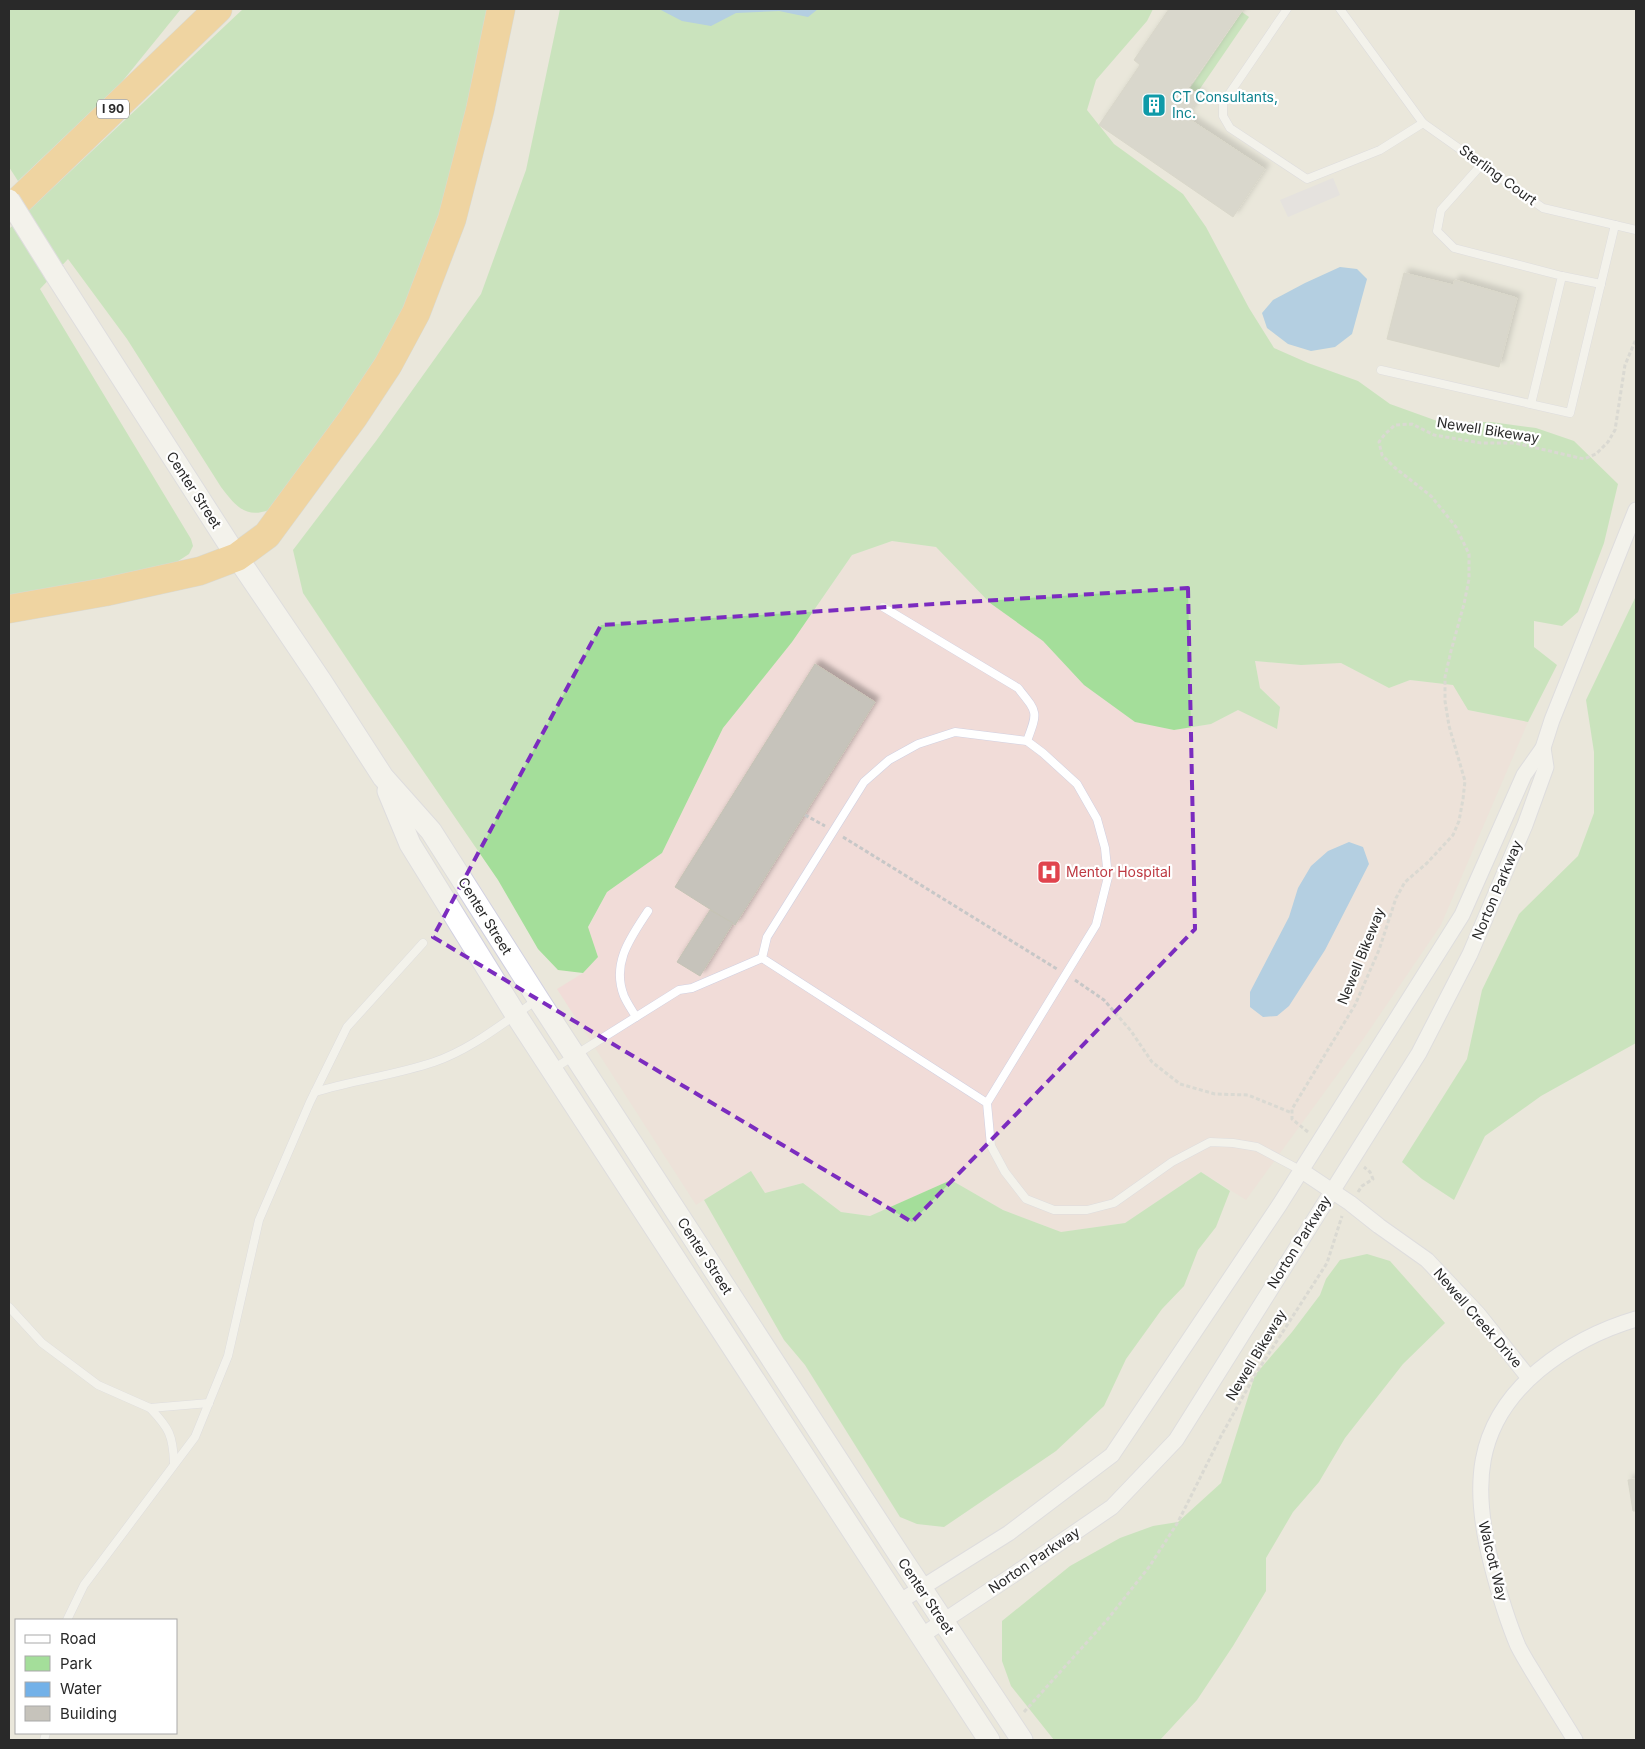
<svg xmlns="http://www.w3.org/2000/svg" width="1645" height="1749" viewBox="0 0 1645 1749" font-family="Inter,sans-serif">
	<defs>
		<filter id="shadow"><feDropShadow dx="4.5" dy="-4.5" stdDeviation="2.5" flood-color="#0004"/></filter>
	</defs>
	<rect width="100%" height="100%" fill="#eae7db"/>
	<polygon fill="#dfdbe3" points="1333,178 1340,195 1288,217 1280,200"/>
	<polygon fill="#f1dcd8" points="892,541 936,547 990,603 1043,641 1084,685 1135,722 1174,730 1211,724 1238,710 1280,707 1260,688 1255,661 1301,665 1341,663 1389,688 1410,680 1454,685 1468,710 1528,722 1441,925 1362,1041 1246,1200 1201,1172 1125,1223 1061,1232 1003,1210 951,1180 870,1216 841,1212 803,1183 765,1193 751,1171 696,1205 557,989 583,973 598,957 588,928 607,892 662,853 723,728 792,642 852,555"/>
	<g fill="#a4de9a">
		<polygon points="9,9 181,9 121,83 18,181 9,167"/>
		<path d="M243,9H492L435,241L393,337L334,430L269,510C245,519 235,505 221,487L127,339L68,259L40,289L191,539L193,546L189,554L166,569L9,599V229Z"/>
		<polygon points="560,9 1153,9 1147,21 1096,80 1087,110 1114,144 1183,194 1206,227 1249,308 1274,348 1308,363 1358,381 1390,404 1440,422 1491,422 1536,428 1574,441 1618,484 1604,543 1578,612 1562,626 1534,621 1534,647 1557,665 1528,722 1468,710 1453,685 1410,680 1389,688 1341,663 1301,665 1255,661 1260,688 1280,707 1277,729 1238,710 1211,724 1174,730 1135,722 1084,685 1043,641 990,603 936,547 892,541 852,555 792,642 723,728 662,853 607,892 588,927 598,957 583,973 558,970 538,949 498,880 369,692 303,593 293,550 376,441 481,294 526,170"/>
		<polygon points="1242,12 1249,17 1197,93 1190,88"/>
		<polygon points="1636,596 1636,1043 1541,1096 1485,1136 1454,1200 1422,1179 1402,1162 1467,1059 1482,990 1519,914 1578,856 1594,813 1594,752 1586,700"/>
		<polygon points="751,1171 765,1193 803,1183 841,1212 870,1216 951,1180 1003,1210 1061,1232 1125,1223 1201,1172 1230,1191 1216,1227 1198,1250 1184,1286 1162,1309 1126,1359 1104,1406 1056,1451 944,1527 917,1524 900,1517 805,1365 784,1340 704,1200"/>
		<polygon points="1367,1254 1390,1261 1445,1323 1403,1364 1345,1438 1319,1482 1293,1512 1266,1558 1266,1591 1233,1646 1197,1700 1160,1740 1054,1740 1011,1686 1002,1661 1002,1621 1070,1566 1120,1538 1153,1526 1178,1522 1221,1483 1255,1375 1292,1332 1320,1295 1326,1279 1340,1260"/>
	</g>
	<g fill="#73b1e8">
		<polygon points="659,9 818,9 808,17 779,11 736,13 711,26 682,21"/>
		<polygon points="1340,267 1357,269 1367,279 1352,334 1335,347 1311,351 1288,344 1267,328 1262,313 1273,300 1305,283"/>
		<polygon points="1349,842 1363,847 1369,864 1325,950 1289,1006 1277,1016 1263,1017 1250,1007 1250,992 1289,917 1298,888 1311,866 1328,851"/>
	</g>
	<g fill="#c6c3bb" stroke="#c5c3b5" filter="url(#shadow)">
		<polygon points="1169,9 1243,9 1188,88 1201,96 1186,117 1265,169 1233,217 1099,125 1140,65 1134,60"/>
		<polygon points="1404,273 1453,285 1455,280 1517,298 1499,367 1387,339"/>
		<polygon points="815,664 875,702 735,925 675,887"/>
		<polygon points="710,910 733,923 700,976 677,962"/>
		<polygon points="1636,1479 1636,1511 1633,1511 1628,1480"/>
	</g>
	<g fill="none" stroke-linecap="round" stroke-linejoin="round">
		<g stroke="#d1d0e1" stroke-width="9">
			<g id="lane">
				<polyline points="1287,9 1223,103 1223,116 1230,128 1307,179 1380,150 1423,123"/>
				<polyline points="1340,9 1423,123 1543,208 1636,230"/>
				<polyline points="1482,164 1441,210 1437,231 1454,248 1562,276 1531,404"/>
				<polyline points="1562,276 1601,284"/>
				<polyline points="1381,370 1570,413 1615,225"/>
				<path d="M883,607L1018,688C1038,713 1038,711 1027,741"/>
				<path d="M636,1017C632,1010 627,1003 624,996C611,963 631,937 648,911"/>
				<polyline points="553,1069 679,990 692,988 762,958"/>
				<path d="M315,1092C354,1080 396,1075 434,1062C472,1049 504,1022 537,1000"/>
				<polyline points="987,1103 1096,925 1108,877 1105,848 1097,819 1077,784 1043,753 1027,741 955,732 918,744 889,760 864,782 767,937 762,958 987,1103 991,1146 1005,1172 1026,1199 1054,1210 1087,1210 1114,1203 1172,1162 1210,1142 1233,1143 1257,1147 1302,1171"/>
				<polyline points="9,1307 42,1343 98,1385 150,1408 209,1403"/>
				<path d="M150,1408C169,1428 173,1435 174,1463"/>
				<polyline points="67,1620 84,1585 195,1437 228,1356 259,1220 310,1102 347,1027 423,943"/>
				<polyline points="44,1740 46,1733"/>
			</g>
		</g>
		<g stroke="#d1d0e1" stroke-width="17">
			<g id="street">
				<polyline points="1302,1171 1350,1203 1379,1226 1427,1260 1478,1314 1529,1378"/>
				<polyline points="899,1602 1009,1533 1112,1455 1280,1204 1462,915 1524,775 1543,748 1552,720 1636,510"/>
				<polyline points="921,1636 1016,1573 1112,1507 1176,1440 1419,1053 1470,954 1525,825 1546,767 1543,748"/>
				<path d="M1575,1740C1563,1721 1551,1701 1539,1682C1532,1670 1524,1658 1518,1646C1507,1620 1499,1593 1492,1566C1472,1489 1473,1425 1539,1370C1567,1347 1602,1329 1636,1319"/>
			</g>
		</g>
		<g stroke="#d1d0e1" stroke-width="23">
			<g id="secondary">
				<polyline points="54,272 237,557 321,681 383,777 431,831 538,999 898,1553 1022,1740"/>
				<polyline points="388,791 410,844 516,1015 989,1740"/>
			</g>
		</g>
		<g stroke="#c7c7c7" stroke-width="29">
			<g id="highway">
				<polyline points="9,210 218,9"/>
				<polyline points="9,609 105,592 200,571 237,557 267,535 353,418 388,365 416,313 452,219 480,110 501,9"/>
			</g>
		</g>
		<g stroke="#c7c7c7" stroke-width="3" stroke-dasharray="4 2.5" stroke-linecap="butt">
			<polyline points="805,815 825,826"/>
			<polyline points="843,837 1057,969"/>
			<polyline points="1075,980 1104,1000 1131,1031 1152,1062 1180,1084 1215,1094 1248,1095 1292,1113"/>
			<polyline points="1308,1132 1292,1119 1292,1109 1355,1005 1379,950 1396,898 1405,882 1427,863 1453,835 1459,821 1463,799 1465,781 1449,726 1445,701 1445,677 1451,651 1464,604 1469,579 1469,554 1456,527 1431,496 1394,467 1382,455 1379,442 1385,434 1395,425 1412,424 1434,435 1481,443 1515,443 1584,459 1596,454 1608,442 1615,430 1625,365 1636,339"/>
			<polyline points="1358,1192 1362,1186 1373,1179 1370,1172 1364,1167"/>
			<polyline points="1024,1712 1107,1620 1149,1567 1178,1522 1221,1436 1255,1375 1327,1263 1342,1216"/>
		</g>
		<use href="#lane" stroke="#fff" stroke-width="8"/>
		<use href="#street" stroke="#fff" stroke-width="15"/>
		<use href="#secondary" stroke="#fff" stroke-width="21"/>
		<use href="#highway" stroke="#f5bd5b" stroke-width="28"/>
		<g stroke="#d1d0e1" stroke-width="23" stroke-linecap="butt">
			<polyline id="secondary-bridge" points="9,200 54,272"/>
		</g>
		<use href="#secondary-bridge" stroke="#fff" stroke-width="21"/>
	</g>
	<path d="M0 0H1645V1749H0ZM1188,588L1195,929L912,1222L433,937L601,625Z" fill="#eae7db" fill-opacity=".55" fill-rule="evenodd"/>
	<path fill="none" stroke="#7b2cbf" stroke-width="4" stroke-dasharray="10 6" stroke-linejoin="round" d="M1188,588L1195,929L912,1222L433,937L601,625Z"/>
	<defs>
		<g id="building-square" transform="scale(1.25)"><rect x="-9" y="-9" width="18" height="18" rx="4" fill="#0f9aa8" stroke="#fff"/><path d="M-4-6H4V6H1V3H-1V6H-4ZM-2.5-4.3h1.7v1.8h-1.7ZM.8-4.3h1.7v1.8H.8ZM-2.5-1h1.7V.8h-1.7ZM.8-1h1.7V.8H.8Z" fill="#fff"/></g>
		<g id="hospital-square" transform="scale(1.25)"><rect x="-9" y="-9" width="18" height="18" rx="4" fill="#e0444e" stroke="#fff"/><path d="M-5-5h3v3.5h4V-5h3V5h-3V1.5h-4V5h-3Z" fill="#fff"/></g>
	</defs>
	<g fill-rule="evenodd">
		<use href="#building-square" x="1154" y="105"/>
		<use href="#hospital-square" x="1049" y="872"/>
	</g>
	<g text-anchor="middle" stroke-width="4.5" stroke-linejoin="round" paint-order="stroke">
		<rect fill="#fff" stroke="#696969" stroke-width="1" x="97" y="99.5" width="32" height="19" rx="4"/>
		<g font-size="12" font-weight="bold" fill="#292929">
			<text x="113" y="113">I 90</text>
		</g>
		<g font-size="14" fill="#0d838f" stroke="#fff" text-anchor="start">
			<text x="1172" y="102">CT Consultants,<tspan x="1172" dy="16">Inc.</tspan></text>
		</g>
		<g font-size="14" fill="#292929" stroke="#fff">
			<text transform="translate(1498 175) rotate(36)" y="5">Sterling Court</text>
			<text transform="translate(1488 430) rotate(9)" y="5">Newell Bikeway</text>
			<text transform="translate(194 490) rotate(57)" y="5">Center Street</text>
			<text transform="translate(1497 890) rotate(-67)" y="5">Norton Parkway</text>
			<text transform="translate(485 916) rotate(58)" y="5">Center Street</text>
			<text transform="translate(1361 956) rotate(-68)" y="5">Newell Bikeway</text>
			<text transform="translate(1299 1242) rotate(-58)" y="5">Norton Parkway</text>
			<text transform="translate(705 1256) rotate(57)" y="5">Center Street</text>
			<text transform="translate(1478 1318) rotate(49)" y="5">Newell Creek Drive</text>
			<text transform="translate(1256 1355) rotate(-59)" y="5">Newell Bikeway</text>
			<text transform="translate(1034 1560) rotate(-34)" y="5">Norton Parkway</text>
			<text transform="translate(1493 1561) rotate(76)" y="5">Walcott Way</text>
			<text transform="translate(926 1596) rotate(56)" y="5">Center Street</text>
		</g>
		<g font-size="14" fill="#be3a42" stroke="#fff" text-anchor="start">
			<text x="1066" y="877">Mentor Hospital</text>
		</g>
	</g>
	<rect width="1645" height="1749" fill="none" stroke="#292929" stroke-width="20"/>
	<rect x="15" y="1619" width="162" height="115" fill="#ffffff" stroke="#a9a9a9"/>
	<rect x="25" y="1635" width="25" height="8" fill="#ffffff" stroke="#a9a9a9"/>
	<text x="60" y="1644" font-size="15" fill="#292929">Road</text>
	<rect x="25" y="1656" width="25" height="15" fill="#a4de9a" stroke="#a9a9a9"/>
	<text x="60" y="1669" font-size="15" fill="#292929">Park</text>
	<rect x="25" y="1682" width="25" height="15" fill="#73b1e8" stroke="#a9a9a9"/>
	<text x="60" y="1694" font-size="15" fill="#292929">Water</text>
	<rect x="25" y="1706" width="25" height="15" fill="#c6c3bb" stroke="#a9a9a9"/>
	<text x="60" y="1719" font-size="15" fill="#292929">Building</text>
</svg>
